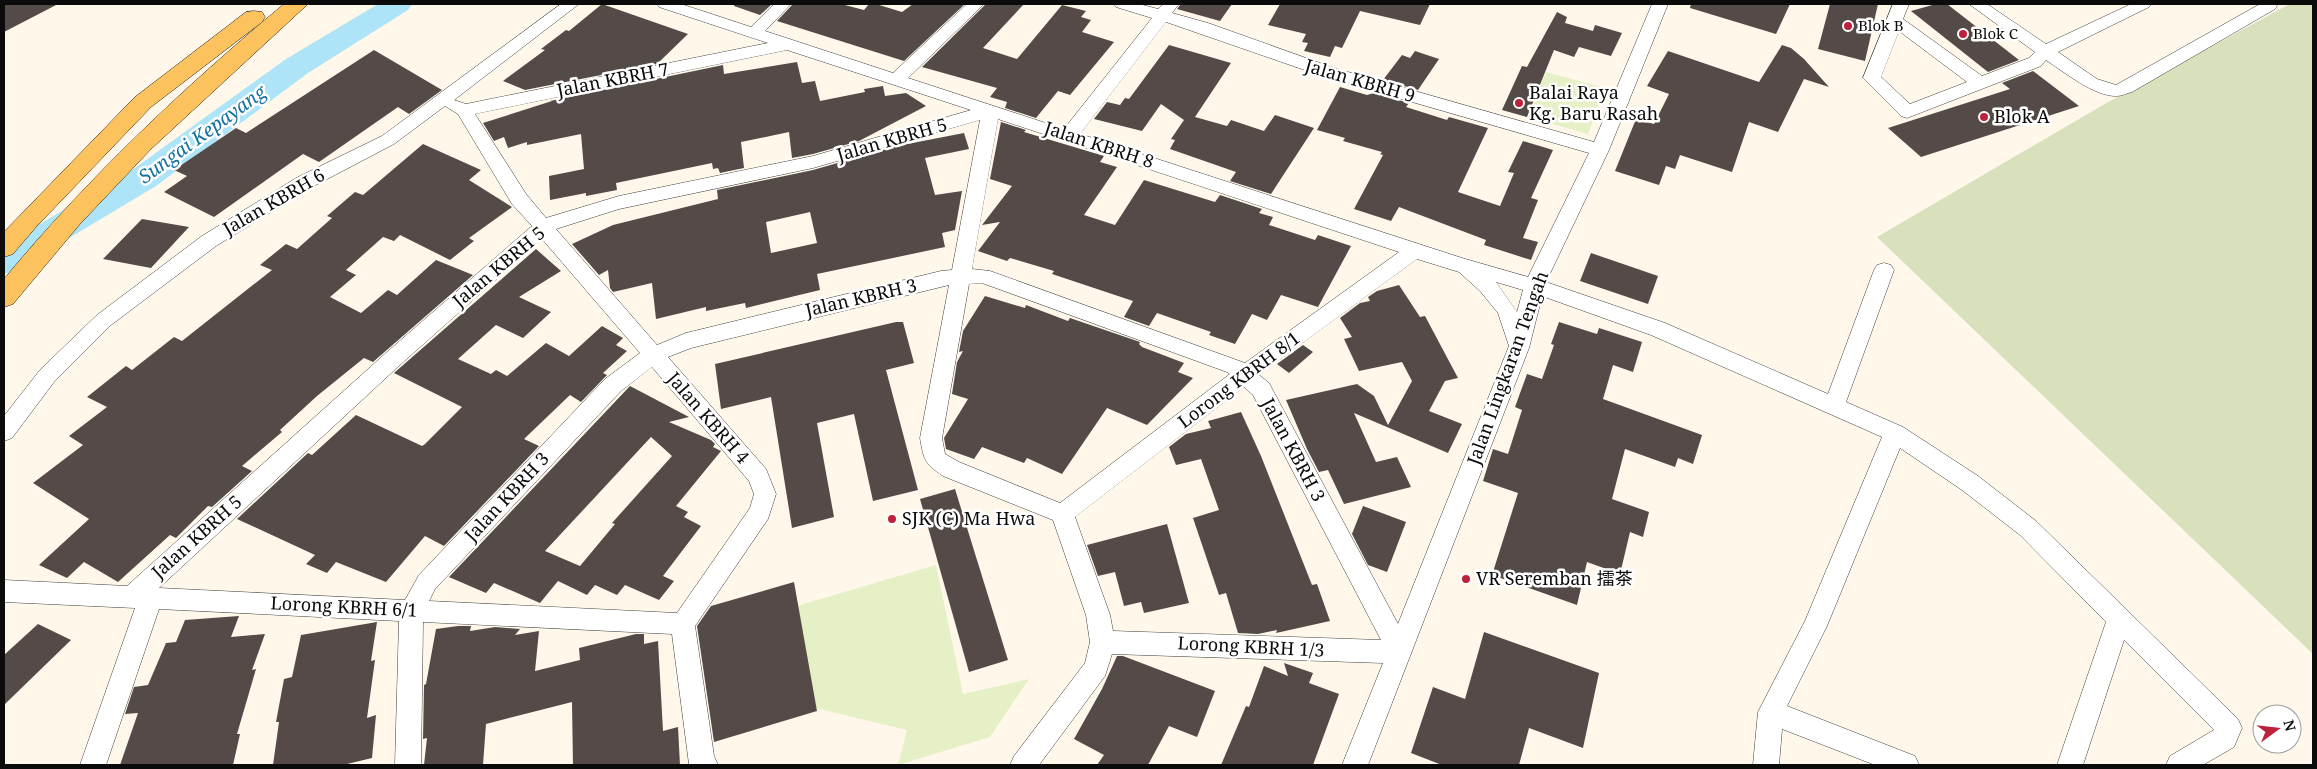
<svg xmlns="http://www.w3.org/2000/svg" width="2317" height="769" viewBox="0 0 2317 769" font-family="'Noto Serif','Noto Sans SC',serif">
	<rect width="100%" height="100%" fill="#fff8ea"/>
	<polygon fill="#d8e0bc" points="2290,4 2313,4 2313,654 1877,237 2103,105"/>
	<g fill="#e6f0c6">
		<polygon points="1546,72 1605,88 1588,134 1528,117"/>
		<polygon points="936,565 963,694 1029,679 990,737 898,765 907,730 807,706 793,607"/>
	</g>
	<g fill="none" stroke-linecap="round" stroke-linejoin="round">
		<polygon fill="#aee4f7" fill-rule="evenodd" points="378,4 412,4 408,10 308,73 156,186 16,270 4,274 4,245 132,170 286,59"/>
	</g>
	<g fill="#544b48" fill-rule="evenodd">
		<polygon points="4,4 58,4 4,32"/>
		<polygon points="602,4 688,34 657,64 525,90 503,81 545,50 541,49 566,30 569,31"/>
		<polygon points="734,4 772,4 760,15 734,6"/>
		<polygon points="793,4 841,4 864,10 869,4 876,4 902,12 913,4 965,4 904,61 777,21"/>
		<polygon points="986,4 1024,4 983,48 1017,59 1062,5 1086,11 1081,17 1091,20 1082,32 1114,42 1070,95 1058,91 1036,118 1005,108 1007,102 990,97 997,88 922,67"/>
		<polygon points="1181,4 1232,4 1220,21 1177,9"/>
		<polygon points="1280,4 1430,4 1420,25 1360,11 1342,48 1335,46 1330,57 1304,51 1308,43 1302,42 1306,34 1268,25"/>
		<polygon points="1691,4 1790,4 1776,34 1690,8"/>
		<polygon points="1830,4 1878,4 1865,61 1818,49"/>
		<polygon points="1936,4 1947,4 2019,60 1988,72 1911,11"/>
		<polygon points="1557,12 1567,17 1565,23 1593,31 1595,25 1622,33 1611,56 1579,47 1574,57 1554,50 1527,117 1502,110 1522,66 1527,67"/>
		<polygon points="1169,45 1231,63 1195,117 1227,126 1231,120 1264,131 1275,115 1314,128 1271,194 1230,181 1236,172 1170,149 1175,140 1171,139 1184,120 1161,104 1142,131 1094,119 1107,102 1120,105 1125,98 1129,99"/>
		<polygon points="1782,45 1791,48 1804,59 1829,87 1804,79 1778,132 1749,122 1732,172 1680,155 1675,169 1666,166 1659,185 1615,171 1636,119 1654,124 1669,94 1647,86 1668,51 1759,82"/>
		<polygon points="374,50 442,90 409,114 398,107 319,162 303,154 214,217 164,192 187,176 174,170 236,128 246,133"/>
		<polygon points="1415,51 1439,59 1418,90 1383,80 1402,55 1410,58"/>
		<polygon points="797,62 802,83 815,81 820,101 865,92 864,89 883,86 885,96 906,93 926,106 859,141 813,154 792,158 789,132 741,142 744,168 720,173 718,168 713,169 712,163 616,183 617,190 586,196 586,193 550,200 549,176 584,169 581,134 527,145 527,142 508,148 504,137 494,141 483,123 552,101 550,101 723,65 724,74"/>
		<polygon points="2033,71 2079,106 1921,157 1888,128 2010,89 2002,83"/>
		<polygon points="1340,87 1367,95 1374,93 1409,103 1406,107 1447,120 1449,117 1488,128 1458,192 1500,206 1514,173 1508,172 1523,141 1553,150 1531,198 1538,200 1523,238 1538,242 1531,260 1484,245 1486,240 1399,207 1391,221 1354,209 1383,155 1380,154 1382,152 1343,141 1345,138 1317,130"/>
		<polygon points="1001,122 1026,130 1024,132 1104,156 1100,162 1117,167 1084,215 1115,225 1144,180 1215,202 1220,195 1262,209 1259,213 1273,217 1269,225 1315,240 1318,235 1351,246 1318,307 1281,295 1267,320 1252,314 1235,344 1209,335 1211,332 1157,313 1149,326 1124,317 1133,301 1052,274 1054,271 1010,258 1007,261 978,251 1000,222 982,225 1012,186 990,179"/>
		<path d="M964,133L969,149L925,158L935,195L962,191L955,230L942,233L945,247L817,274L820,290L746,308L745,303L706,311V307L656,319L652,283L613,292L610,288L608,270L599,275L572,244L613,225L718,199L717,190L813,170L897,146ZM810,212L817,243L771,253L766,222Z"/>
		<polygon points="423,144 481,170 469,180 512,207 469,238 474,241 450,260 400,235 394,241 383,237 346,270 356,275 330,297 361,313 388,290 397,295 436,260 473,275 373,362 364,358 317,396 280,430 282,432 242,466 252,471 212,507 208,506 176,538 170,535 118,582 84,562 67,578 39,565 89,519 33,483 83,445 69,436 107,407 87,397 126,366 132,370 174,337 182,341 272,270 260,265 286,244 297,249 332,218 327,216 355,192 363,195"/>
		<polygon points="142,219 189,227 151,268 103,259"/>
		<polygon points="536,249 561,271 519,297 551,312 523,338 496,325 458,359 491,374 496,370 507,376 546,343 569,356 602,326 623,338 616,345 627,351 603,373 607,375 581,402 570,395 524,439 539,446 444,546 425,536 386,582 336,562 327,573 306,564 315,555 237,519 308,453 312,455 356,415 422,446 425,444 462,407 394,373"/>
		<polygon points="1591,253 1658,276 1648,304 1580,281"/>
		<polygon points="1399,285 1420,317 1425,316 1458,378 1445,381 1429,411 1462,424 1448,453 1354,413 1376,462 1397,457 1411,487 1344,504 1328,470 1319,472 1307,449 1286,400 1357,384 1374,396 1388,425 1412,381 1402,362 1359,371 1344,339 1352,337 1340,318 1360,303 1370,301 1368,297 1377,291"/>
		<polygon points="985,296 1025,308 1026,305 1068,321 1070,318 1140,342 1139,344 1142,347 1184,363 1178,372 1193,378 1147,425 1107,408 1062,474 1027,458 1024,463 982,447 974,459 946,449 944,438 968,399 952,394 957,362 963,351 959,352 963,331"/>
		<polygon points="896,322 903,322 914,363 886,370 918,490 873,501 854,414 817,423 834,517 792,528 771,397 721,409 715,364"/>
		<polygon points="1559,322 1597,334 1599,328 1642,342 1633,372 1613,365 1603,399 1702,435 1693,464 1678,458 1675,467 1625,449 1612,499 1649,512 1643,537 1630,532 1620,574 1587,562 1577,605 1492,575 1518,493 1483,481 1493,449 1508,454 1522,410 1515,407 1527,374 1542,379 1554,345 1551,344"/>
		<polygon points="1303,345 1313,352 1289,373 1277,364"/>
		<path d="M630,386L689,417L669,422L711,440L715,444L713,447L721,451L676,506L688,512L684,517L701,526L663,576L674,581L659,600L625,585L617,595L595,585L587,595L558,581L540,603L494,583L486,593L449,577ZM651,437L672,456L612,523L615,524L580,566L545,551Z"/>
		<polygon points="1241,412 1261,456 1312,585 1317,584 1330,621 1276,633 1277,630 1258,634 1238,633 1226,593 1219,595 1193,518 1219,510 1201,459 1176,465 1169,447 1186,434 1211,428 1208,421"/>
		<polygon points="955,489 1008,660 969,672 920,499"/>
		<polygon points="1363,506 1406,522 1387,572 1368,565 1352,534"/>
		<polygon points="1167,524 1189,603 1144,613 1141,602 1124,606 1115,572 1098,576 1087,545"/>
		<polygon points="794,582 817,711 714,742 697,626 711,606"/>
		<polygon points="239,616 231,637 265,634 252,670 256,669 237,734 240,734 233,765 120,765 138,713 125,714 134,687 148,685 166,643 176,642 185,620"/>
		<polygon points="377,622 371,661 375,660 367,718 376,715 372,758 343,765 273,765 279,722 276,722 284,679 292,677 301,635"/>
		<polygon points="38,624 71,640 4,705 4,655"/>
		<polygon points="458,626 471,626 470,631 495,627 520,629 515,635 539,631 535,671 580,660 579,648 636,634 644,634 644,644 658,641 663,731 678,727 680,765 573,765 572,702 486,724 483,765 424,765 427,738 423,739 424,685 426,684 436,629"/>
		<polygon points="1484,632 1599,673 1583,748 1529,728 1519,765 1442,765 1411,753 1433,687 1465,699"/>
		<polygon points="1117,656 1123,656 1215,691 1197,737 1169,726 1148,765 1097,765 1104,755 1074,739 1102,689"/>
		<polygon points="1284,663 1313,673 1309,683 1339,694 1313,765 1221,765 1246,706 1249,707 1264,666 1288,676"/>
	</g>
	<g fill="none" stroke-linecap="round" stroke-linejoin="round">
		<g stroke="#3e3e3e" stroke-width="1">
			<g id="minor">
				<path d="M561,4H579L454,100L466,104L768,43L659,7L657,4H681L751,27L774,4H791L765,31L893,73L967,4H984L908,78L1064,129L1152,18L1116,7L1114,4H1139L1158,9L1163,4H1179L1172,13L1208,23L1334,68L1594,142L1652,4H1668L1609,150L1546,282L1665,323L1828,394L1874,270L1877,265L1884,263L1891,265L1894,270L1846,402L1903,427L1978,476L2036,521L2238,719L2242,728L2234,747L2203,765H2166L2170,756L2214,730L2124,640L2083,765H2057L2106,622L2020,535L1962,490L1900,448L1827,626L1787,706L1915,756L1919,765H1875L1782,729L1779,765H1753L1758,712L1805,621L1882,437L1651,335L1542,296L1529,348L1368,765H1342L1383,663L1112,654L1105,676L1039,765H1010L1014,756L1085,663L1090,642L1086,615L1053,520L943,476C924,463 924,460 920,438L949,285L691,348L668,357L766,469L776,494L768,519L695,626L714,756L718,765L689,764L672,634L423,622L421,765H395L399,621L159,609L106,765H80L135,608L4,602V580L127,586L387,352L532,226L512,204L458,114L445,106L394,144L312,187L216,246L111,325L54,382L12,438L4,441V416L40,370L97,315L202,236L298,177L382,136ZM1166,22L1322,76L1589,153L1528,277L1462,258L1080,134ZM787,50L971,110L813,156L619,196L546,218L526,194L475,114ZM998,119L1399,252L1245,363L990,271L972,269ZM980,120L952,270L941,271L686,333L657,345L556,229L619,209L813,168ZM542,239L640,353L605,379L419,575L405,600L159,588L401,364ZM1417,259L1459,272L1480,291L1498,313L1509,346L1398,624L1269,383L1259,375ZM1496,282L1523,290L1517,312ZM982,283L1227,372L1230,374L1060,503L959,462L945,454L942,438L969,284ZM652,367L749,481L754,494L750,508L677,613L429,601L435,589L621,391ZM1244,387L1253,395L1381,640L1113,631L1110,615L1075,517Z"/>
				<path d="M1893,4H1909L1903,19L1982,76L2029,58L2035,52L1969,4H1987L2046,44L2131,4H2151L2149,7L2058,52L2097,79L2116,85L2260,4H2276L2277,6L2275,9L2132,92C2127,93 2122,96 2117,96C2095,97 2064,72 2046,60L2041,66L1907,118L1901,116L1863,78ZM1899,31L1967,82L1910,104L1881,77Z"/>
			</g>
		</g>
		<g stroke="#1c1c1c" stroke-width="1">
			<g id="major">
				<path d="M284,4H308L151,149L80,224L13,304L4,307V279C88,178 183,88 284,4Z"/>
				<polygon points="254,11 262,12 265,17 262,22 151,107 36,227 13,254 4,257 4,232 135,97 246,12"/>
			</g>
		</g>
		<use href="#minor" fill="#fff" fill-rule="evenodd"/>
		<use href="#major" fill="#fbc25e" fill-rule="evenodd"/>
	</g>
	<g fill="#bd223c" stroke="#fff" stroke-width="2">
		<circle cx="1848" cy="26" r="5"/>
		<circle cx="1963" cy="34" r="5"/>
		<circle cx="1519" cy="103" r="5"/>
		<circle cx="1984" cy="117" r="5"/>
		<circle cx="892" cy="519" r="5"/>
		<circle cx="1466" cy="579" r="5"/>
	</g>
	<g text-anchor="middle" stroke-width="5" stroke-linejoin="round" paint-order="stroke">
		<g font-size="15" fill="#0b0b0b" stroke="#fff" text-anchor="start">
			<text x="1858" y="31">Blok B</text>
			<text x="1973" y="39">Blok C</text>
		</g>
		<g font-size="18" fill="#0b0b0b" stroke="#fff">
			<text transform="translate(613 80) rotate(-11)" y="6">Jalan KBRH 7</text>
			<text transform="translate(1360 81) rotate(16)" y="6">Jalan KBRH 9</text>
			<text transform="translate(892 140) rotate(-16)" y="6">Jalan KBRH 5</text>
			<text transform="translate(1099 145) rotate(18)" y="6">Jalan KBRH 8</text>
			<text transform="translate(274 202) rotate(-30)" y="6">Jalan KBRH 6</text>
			<text transform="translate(499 267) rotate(-40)" y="6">Jalan KBRH 5</text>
			<text transform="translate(861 298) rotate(-13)" y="6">Jalan KBRH 3</text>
			<text transform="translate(1508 368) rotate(-70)" y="6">Jalan Lingkaran Tengah</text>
			<text transform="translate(1239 380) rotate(-37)" y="6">Lorong KBRH 8/1</text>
			<text transform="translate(708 418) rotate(49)" y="6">Jalan KBRH 4</text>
			<text transform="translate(1293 450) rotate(62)" y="6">Jalan KBRH 3</text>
			<text transform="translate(507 497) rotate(-47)" y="6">Jalan KBRH 3</text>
			<text transform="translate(197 537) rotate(-42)" y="6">Jalan KBRH 5</text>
			<text transform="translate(344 607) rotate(3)" y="6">Lorong KBRH 6/1</text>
			<text transform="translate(1251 647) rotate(3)" y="6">Lorong KBRH 1/3</text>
		</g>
		<g font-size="18" fill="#0b0b0b" stroke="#fff" text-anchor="start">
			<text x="1529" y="99">Balai Raya<tspan x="1529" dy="21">Kg. Baru Rasah</tspan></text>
			<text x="1994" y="123">Blok A</text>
			<text x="902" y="525">SJK (C) Ma Hwa</text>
			<text x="1476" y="585">VR Seremban 擂茶</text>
		</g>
		<g font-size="19" font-style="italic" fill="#14729e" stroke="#fff">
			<text transform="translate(202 134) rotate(-36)" y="7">Sungai Kepayang</text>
		</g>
	</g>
	<rect width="2317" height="769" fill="none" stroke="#0b0b0b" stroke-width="10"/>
	<g transform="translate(2277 729) rotate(75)"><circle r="24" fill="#ffffff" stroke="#9d9d9d"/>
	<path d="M0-4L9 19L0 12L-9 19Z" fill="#bd223c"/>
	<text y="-8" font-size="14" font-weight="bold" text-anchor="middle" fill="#0b0b0b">N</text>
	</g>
</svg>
